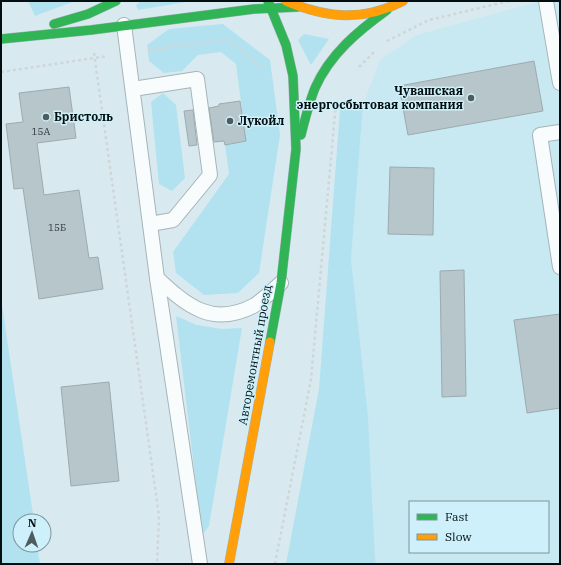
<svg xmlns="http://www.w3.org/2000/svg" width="561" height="565" viewBox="0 0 561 565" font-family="'IBM Plex Serif',serif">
	<rect width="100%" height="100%" fill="#d8eaf0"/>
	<path fill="#c8e8f2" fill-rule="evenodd" d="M541,1H560V564H376L375,558L368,417L351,259L363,105L380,60L417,35ZM410,502H548V552H410Z"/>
	<g fill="#b2e2ef">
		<polygon points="28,1 75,1 35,16"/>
		<polygon points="141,1 192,1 138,10 136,5"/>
		<polygon points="223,24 270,60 280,135 259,273 238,293 204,295 176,273 173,252 229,174 225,145 246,141 236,64 221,52 198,55 182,71 164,73 149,61 147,45 169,29"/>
		<polygon points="304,34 329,39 311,65 298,40"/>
		<polygon points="163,93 176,105 185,178 172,191 159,184 151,102"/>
		<polygon points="363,105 351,259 368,417 375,558 376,564 286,564 319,389 340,109"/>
		<polygon points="1,298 34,521 20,521 20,545 37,545 40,564 1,564"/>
		<polygon points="176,316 197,325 222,329 242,328 209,526 202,535"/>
	</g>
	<g fill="#b7c6ca" stroke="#9cabaf">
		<polygon points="534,61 543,111 408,135 399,86"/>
		<polygon points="69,87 76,138 37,143 44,195 79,190 89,258 98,257 103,289 39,299 23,188 14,189 6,124 23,122 19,93"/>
		<polygon points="240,101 246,141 225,145 224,141 214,142 209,108 219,106 219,104"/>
		<polygon points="193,110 197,145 189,146 184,111"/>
		<polygon points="390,167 434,168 433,235 388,234"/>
		<polygon points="464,270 466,396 442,397 440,271"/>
		<polygon points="560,314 560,408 527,413 514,320"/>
		<polygon points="109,382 119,481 71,486 61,387"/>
	</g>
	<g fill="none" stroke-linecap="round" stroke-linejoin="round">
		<g stroke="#a5b4b8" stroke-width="16">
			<g id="lane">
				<polyline points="546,1 560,83"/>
				<polyline points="124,25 157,278 200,564"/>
				<polyline points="133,89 197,79 210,175 173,220 150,224"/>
				<polyline points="560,132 540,135 560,267"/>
				<path d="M157,278C187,306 213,328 255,305C264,299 273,290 281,283"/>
			</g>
		</g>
		<g stroke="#a5b4b8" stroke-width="10">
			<g id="fast">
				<polyline points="268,1 286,45 293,76 296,149 281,283 270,342"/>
				<polyline points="54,24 88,14 116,1"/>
				<polyline points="1,39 91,30 254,9 298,7"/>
				<path d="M301,135C305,119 309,103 315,88C330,54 358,31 387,10"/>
			</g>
		</g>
		<g stroke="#a5b4b8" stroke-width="10">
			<g id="slow">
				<path d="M286,1C326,18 363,22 403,1"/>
				<polyline points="229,564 270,342"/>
			</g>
		</g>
		<g stroke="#d0d6d8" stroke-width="2.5" stroke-dasharray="3 3" stroke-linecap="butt">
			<polyline points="387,41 429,20 509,1"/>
			<polyline points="148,50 227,39 262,67"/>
			<polyline points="94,53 159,516 157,564"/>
			<polyline points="359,67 374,52"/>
			<polyline points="1,72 108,56"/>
			<polyline points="275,564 311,379 336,103"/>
		</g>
		<use href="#lane" stroke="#f9fcfd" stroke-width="14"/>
		<use href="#fast" stroke="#30b455" stroke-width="9"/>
		<use href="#slow" stroke="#ff9f0a" stroke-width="9"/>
	</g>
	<g fill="#4e5b5f" stroke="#cdf0fa" stroke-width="1.5">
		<circle cx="471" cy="98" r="4"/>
		<circle cx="46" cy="117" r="4"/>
		<circle cx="230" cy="121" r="4"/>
	</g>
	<g text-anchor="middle" stroke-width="3" stroke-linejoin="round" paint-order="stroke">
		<g font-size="10" fill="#303c3f">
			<text x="41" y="135">15А</text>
			<text x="57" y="231">15Б</text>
		</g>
		<g font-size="12" font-weight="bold" fill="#030e11" stroke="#cdf0fa" text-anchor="start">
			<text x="463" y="95" text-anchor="end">Чувашская<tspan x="463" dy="14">энергосбытовая компания</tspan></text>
			<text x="54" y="121">Бристоль</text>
			<text x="238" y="125">Лукойл</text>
		</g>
		<g font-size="12" fill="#030e11" stroke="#cdf0fa">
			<text transform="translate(255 355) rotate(-80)" y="4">Авторемонтный проезд</text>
		</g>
	</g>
	<rect width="561" height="565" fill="none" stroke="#030e11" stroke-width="4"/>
	<rect x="409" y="501" width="140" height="52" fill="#cdf0fa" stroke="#7c969d"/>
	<rect x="417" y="514" width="20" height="6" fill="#30b455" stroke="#7c969d"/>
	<text x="445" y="521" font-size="12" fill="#030e11">Fast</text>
	<rect x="417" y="534" width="20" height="6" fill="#ff9f0a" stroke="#7c969d"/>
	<text x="445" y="541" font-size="12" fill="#030e11">Slow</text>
	<g transform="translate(32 533) rotate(2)"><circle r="19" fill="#cdf0fa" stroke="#7c969d"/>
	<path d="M0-3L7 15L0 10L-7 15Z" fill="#4e5b5f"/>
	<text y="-6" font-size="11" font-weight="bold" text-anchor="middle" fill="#030e11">N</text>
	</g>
</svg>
